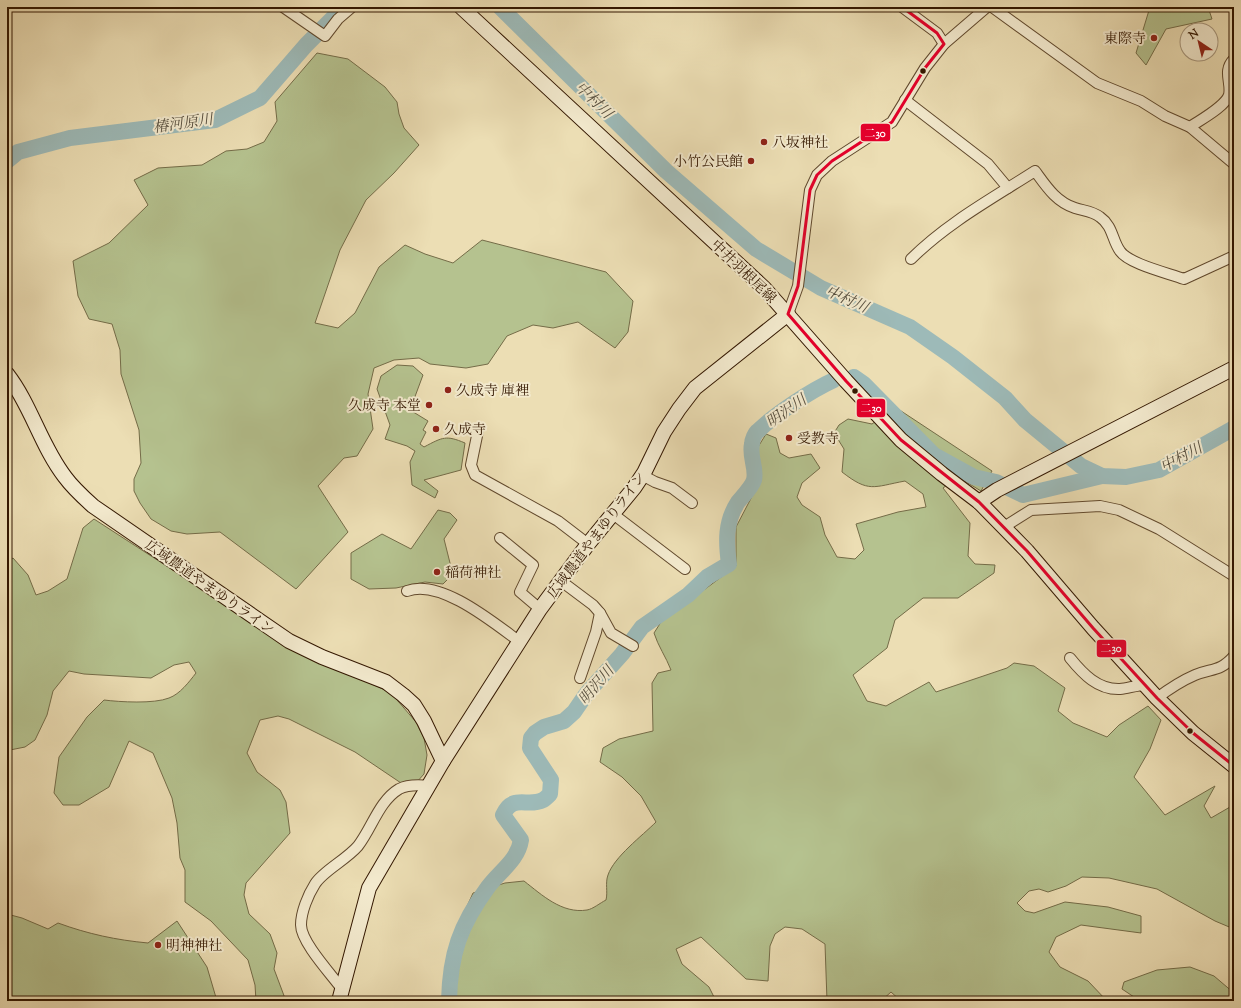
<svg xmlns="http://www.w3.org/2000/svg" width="1241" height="1008" viewBox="0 0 1241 1008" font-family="'Sorts Mill Goudy','Noto Serif JP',serif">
	<rect width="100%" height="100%" fill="#ecdeb4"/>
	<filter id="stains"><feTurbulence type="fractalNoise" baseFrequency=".005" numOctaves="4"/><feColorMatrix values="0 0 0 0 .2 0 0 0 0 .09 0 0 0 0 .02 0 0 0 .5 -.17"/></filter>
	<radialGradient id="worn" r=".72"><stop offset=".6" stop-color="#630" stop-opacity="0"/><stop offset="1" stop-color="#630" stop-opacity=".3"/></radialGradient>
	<g fill="#b5c28f" stroke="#746c48">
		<polygon points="1150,7 1208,7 1212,19 1166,29 1146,65 1136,53"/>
		<polygon points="317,53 348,59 385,87 397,102 399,114 404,128 419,145 394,173 366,200 340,250 315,323 338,328 355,313 379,267 405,245 425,254 453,263 482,240 606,272 633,301 628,332 615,348 578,322 553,328 533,325 507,336 488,364 466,368 430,364 419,358 394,360 374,368 368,394 373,429 357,456 344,458 318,486 348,532 296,589 220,532 187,534 171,531 151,519 140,503 134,491 134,479 141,463 139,430 121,374 120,350 112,324 89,319 78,296 73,261 109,243 148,205 134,180 158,168 202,165 226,151 247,149 264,142 277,121 275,102"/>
		<path d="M397,365L413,366L423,375L410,410L428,421L423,430L426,432L420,444L424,447C443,437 446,435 465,443L461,470L424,480L438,491L435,498L412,485L410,462L415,451L407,446L385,439L390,425L377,389L381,376Z"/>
		<path d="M895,407L992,471L981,491L958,477L943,488L970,523L968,556L975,564L995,565L994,573L958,598H923L895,620L887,648L853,675L867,701L886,706L929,682L936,692L1007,668L1014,663L1034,666L1065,688L1058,711L1073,723L1107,737L1119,725L1148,706L1161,720L1150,749L1134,777L1165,815L1215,786L1204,806L1211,818L1230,807L1234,808V929L1215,921L1157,889L1109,878L1082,877L1066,886L1048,892L1039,889L1029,891L1017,903L1025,911L1034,913L1065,902L1108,907L1141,916V933L1081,925L1056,937L1049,952L1060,967L1088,981L1107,1001H901L891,992L881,1001H827L825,944L802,929L785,927L775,934L770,946L768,981L746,979L701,937L676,949L682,964L709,987L716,1001H452L445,982L452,940L473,893L505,883L524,881C542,895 562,914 587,910C593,909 600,903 606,900C608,892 605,883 608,875C614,857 642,836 656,822L641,796L622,777L600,762L603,748L619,739L653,731L652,683L658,673L671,670C666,657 658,646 654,633L661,622L736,566V527L759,483L758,447L766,434L776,438L780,453L789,458L811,454L820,468L802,483L797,497L802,505L820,517L825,535L837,557L855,559L864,550L856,524L898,512L926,507L923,494L905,481C873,487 869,493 842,472L844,449L834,433L839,425L848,419L872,424Z"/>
		<polygon points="438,510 450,513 457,520 444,539 451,567 451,576 443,584 425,582 396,588 369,589 351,579 351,553 382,534 411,549"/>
		<path d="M94,519L202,589L330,664L391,693L416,722L424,738L427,755L424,774L416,783H401L355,752L289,719L278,716L260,720L247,753L257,772L280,790L286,802L290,833L246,883L244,895L249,914L270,934L277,953L274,969L286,1001H256L255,985L248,960L211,921L185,902V870L180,858L177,823L172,798L153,753L129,741L109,787L79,805H63L54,793L59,757L87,717L104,700C120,702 154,704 169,698C180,694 189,682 196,673L189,662L174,665L151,678L84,674L69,671L53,691L47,715L35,740L25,747L10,750L7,748V562L13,558L28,575L36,595L48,591L67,579L83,528Z"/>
		<path d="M7,914L22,918L48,929L58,923C88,934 116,940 148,943L177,921L207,967L217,1001H7Z"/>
		<polygon points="1190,967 1214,976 1234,993 1234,1001 1140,1001 1122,989 1124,982 1157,970"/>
	</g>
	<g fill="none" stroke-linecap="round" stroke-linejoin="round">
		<g stroke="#9dbab8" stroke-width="16">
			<polyline points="500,7 666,171 756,249 821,288 910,327 953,357 1005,398 1025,420 1081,466 1102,476 1126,477 1159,470 1234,428"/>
			<polyline points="7,161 18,152 70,138 215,120 260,98 306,45 344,7"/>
			<polyline points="854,377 864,384 934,455 974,477 996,482 1023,495 1102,476"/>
			<path d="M449,1001C450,954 460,925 488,887C500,871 518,860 521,840L503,815C513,793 527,808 543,800C545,799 548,796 550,794L551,780L530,748L531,738L535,733L544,727L564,721L574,712L587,693L622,654L642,627L688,595L707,577L729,564C726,542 725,522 738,502C743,496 752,487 754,480C757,468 749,457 752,444C752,440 755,433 758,431C775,414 812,390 834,380"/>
		</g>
		<g stroke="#61492d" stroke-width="12">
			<g id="street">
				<polyline points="283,7 325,36 338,19 352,7"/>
				<polyline points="902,7 937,33 944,44"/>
				<polyline points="992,7 1097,83 1141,101 1165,116 1190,127 1234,164"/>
				<polyline points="905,100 988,164 1008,188"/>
				<path d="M1190,127C1200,120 1225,107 1229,95C1232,83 1222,71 1234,59"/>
				<path d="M911,259C947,223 993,198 1035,171C1046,186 1056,202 1075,208C1084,211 1092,211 1100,217C1113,226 1112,240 1120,251C1129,264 1168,273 1184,279L1234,256"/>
				<polyline points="788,314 798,286 810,190 817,175 832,161 892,122 925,68 944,44 987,7"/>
				<polyline points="478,431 471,465 475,475 558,521 588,544"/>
				<polyline points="642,475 655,482 672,488 692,503"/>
				<polyline points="613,514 685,569"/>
				<polyline points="1004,527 1031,510 1100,506 1119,510 1159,529 1234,576"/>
				<polyline points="500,538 533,565 520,592 540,609"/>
				<polyline points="561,581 593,605 600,613 611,633 633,646"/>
				<path d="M407,591C440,578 494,623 520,642"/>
				<path d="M1070,658C1083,674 1098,690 1120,689C1129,688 1137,685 1146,685"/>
				<polyline points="580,678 596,632 600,613"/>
				<path d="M1157,698C1169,689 1181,681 1195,675C1212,668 1220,672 1234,656"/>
				<path d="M342,989C331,974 301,942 301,925C301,912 308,895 315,884C323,871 346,860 358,846C372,828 379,801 399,789C407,785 420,785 429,786"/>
			</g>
		</g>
		<g stroke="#331700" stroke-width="16">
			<g id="secondary">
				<polyline points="461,7 764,288 846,381 901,440 942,474 979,502 1027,551 1093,628 1157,698 1193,733 1234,766"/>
				<path d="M7,374C31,405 41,446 65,477C73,488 83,497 93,506L289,641L322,657L386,682L403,695L414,705L424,721L443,761"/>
				<polyline points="979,502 997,490 1234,368"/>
				<polyline points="339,1001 369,888 443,761 540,609 588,544 634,488 644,473 664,432 679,409 695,388 788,314"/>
			</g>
		</g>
		<use href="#street" stroke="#f3eace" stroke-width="10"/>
		<use href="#secondary" stroke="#f3eace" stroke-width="14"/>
		<g stroke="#f3eace" stroke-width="6">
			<polyline id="bus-1" points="902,7 937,33 944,44 925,68 892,122 832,161 817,175 810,190 798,286 788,314 846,381 901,440 979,502 1027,551 1093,628 1157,698 1193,733 1234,766"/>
		</g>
		<use href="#bus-1" stroke="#e4002b" stroke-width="3"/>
	</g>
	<g fill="#8f2418" stroke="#f3eace" stroke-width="1.5">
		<circle cx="1154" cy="38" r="4"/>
		<circle cx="764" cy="142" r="4"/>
		<circle cx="751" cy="161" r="4"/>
		<circle cx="448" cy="390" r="4"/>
		<circle cx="429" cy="405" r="4"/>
		<circle cx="436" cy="429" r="4"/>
		<circle cx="789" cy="438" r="4"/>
		<circle cx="437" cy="572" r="4"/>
		<circle cx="158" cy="945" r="4"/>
	</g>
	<g fill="#331700" stroke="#f3eace" stroke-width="1.5">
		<circle cx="923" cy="71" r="3.5"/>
		<circle cx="855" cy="391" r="3.5"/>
		<circle cx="1190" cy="731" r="3.5"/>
	</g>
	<g text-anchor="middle" stroke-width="4" stroke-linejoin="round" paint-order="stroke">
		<g font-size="14" fill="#331700" stroke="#f3eace" text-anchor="start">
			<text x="1146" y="43" text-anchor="end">東際寺</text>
			<text x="772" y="147">八坂神社</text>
			<text x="743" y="166" text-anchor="end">小竹公民館</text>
			<text x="456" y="395">久成寺 庫裡</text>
			<text x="421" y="410" text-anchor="end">久成寺 本堂</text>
			<text x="444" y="434">久成寺</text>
			<text x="797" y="443">受教寺</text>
			<text x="445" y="577">稲荷神社</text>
			<text x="166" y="950">明神神社</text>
		</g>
		<g font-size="14" fill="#331700" stroke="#f3eace">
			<text transform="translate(744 271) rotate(44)" y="5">中井羽根尾線</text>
			<text transform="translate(596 535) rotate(-53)" y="5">広域農道やまゆりライン</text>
			<text transform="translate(210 587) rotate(35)" y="5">広域農道やまゆりライン</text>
		</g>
		<g font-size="15" font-style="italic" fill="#585040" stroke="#f3eace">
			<text transform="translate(594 100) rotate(45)" y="5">中村川</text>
			<text transform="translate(183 123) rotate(-8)" y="5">椿河原川</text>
			<text transform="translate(847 299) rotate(24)" y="5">中村川</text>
			<text transform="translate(786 411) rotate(-35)" y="5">明沢川</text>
			<text transform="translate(1181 457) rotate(-28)" y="5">中村川</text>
			<text transform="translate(596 685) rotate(-50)" y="5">明沢川</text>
		</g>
	</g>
	<g stroke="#f3eace" stroke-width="1.5">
		<rect x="860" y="123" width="31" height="19" rx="4" fill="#e4002b"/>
		<rect x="856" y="398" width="30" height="20" rx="4" fill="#e4002b"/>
		<rect x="1096" y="639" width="31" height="19" rx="4" fill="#e4002b"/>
	</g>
	<g font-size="11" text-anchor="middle" font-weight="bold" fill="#fff">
		<text x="875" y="137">二30</text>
		<text x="871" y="412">二30</text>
		<text x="1111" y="652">二30</text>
	</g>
	<rect width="1241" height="1008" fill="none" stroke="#ecdeb4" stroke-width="24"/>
	<rect x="8" y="8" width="1225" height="992" fill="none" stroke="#331700" stroke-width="2"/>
	<rect x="12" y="12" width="1217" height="984" fill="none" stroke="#331700"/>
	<g transform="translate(1199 42) rotate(325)"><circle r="19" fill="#f3eace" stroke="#a6967c"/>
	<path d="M0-3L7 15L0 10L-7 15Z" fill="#8f2418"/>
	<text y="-6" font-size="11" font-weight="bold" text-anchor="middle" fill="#331700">N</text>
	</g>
	<rect width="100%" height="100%" filter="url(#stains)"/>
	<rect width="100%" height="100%" fill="url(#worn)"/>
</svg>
